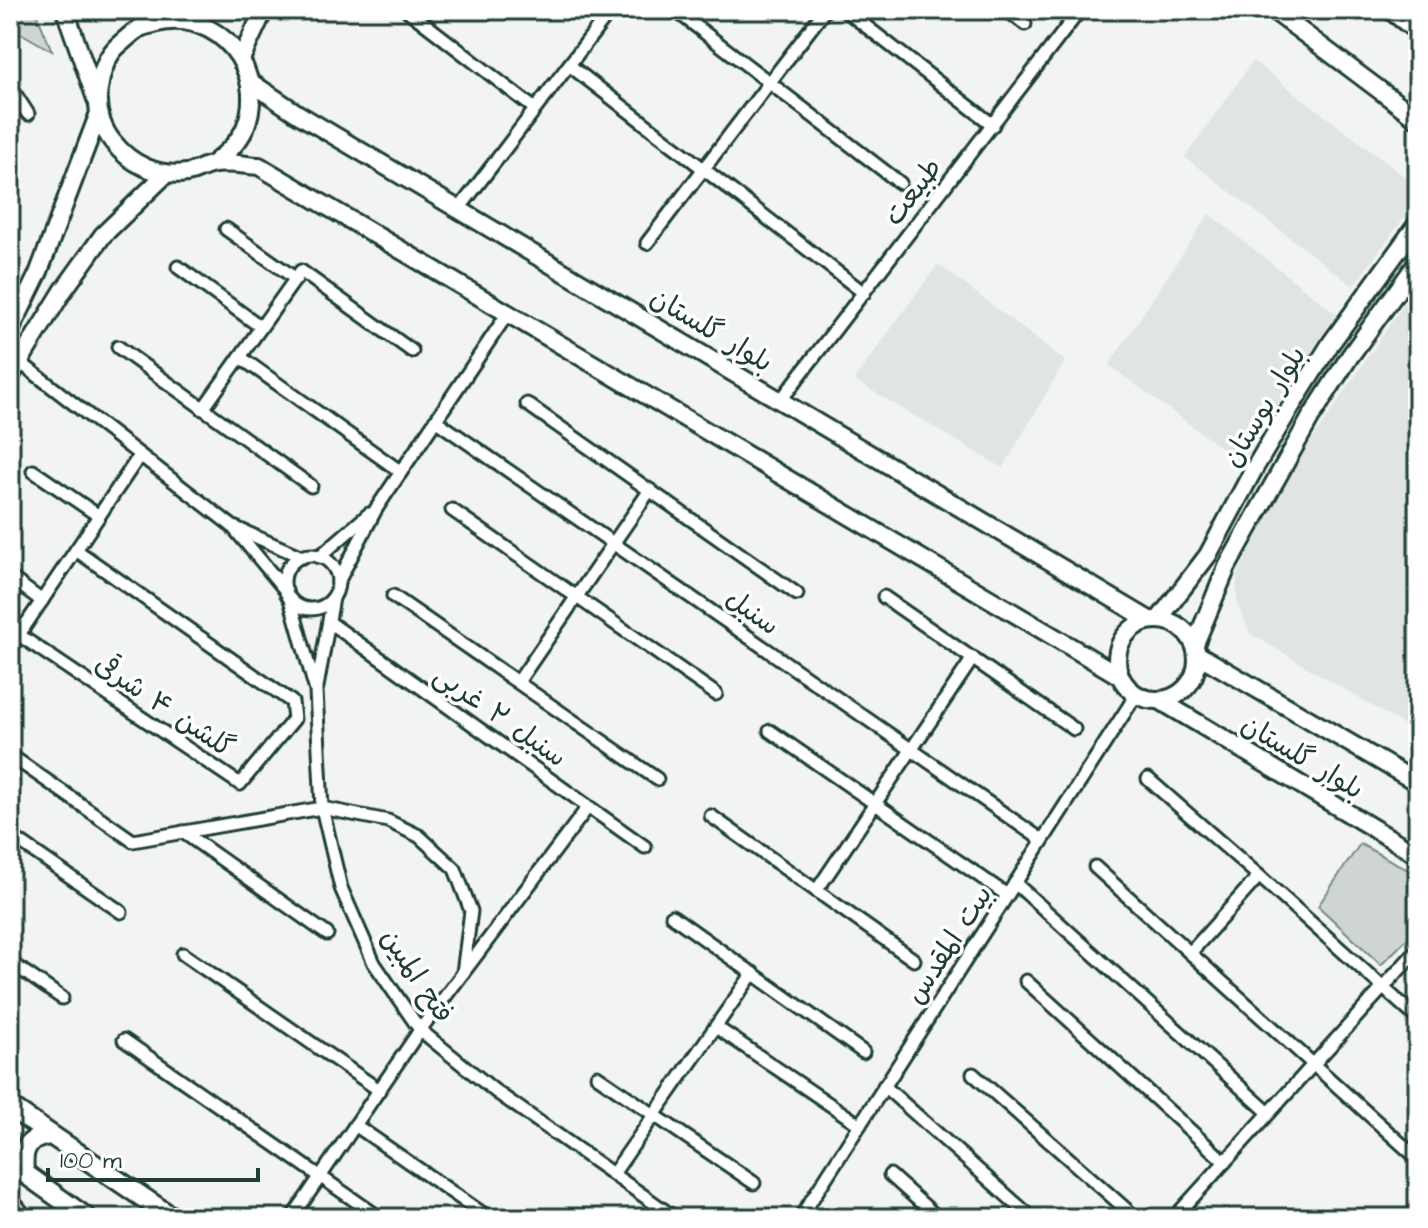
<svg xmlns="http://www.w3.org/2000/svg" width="1428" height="1228" viewBox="0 0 1428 1228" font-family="'Architects Daughter','Playpen Sans Arabic',sans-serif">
	<rect width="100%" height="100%" fill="#f2f3f3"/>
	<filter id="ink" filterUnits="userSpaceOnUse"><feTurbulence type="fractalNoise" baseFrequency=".0125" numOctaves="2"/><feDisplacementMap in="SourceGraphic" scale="16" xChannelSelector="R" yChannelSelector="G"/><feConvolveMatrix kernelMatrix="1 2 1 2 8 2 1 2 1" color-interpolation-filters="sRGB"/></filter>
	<g filter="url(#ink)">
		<g fill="#e0e4e3">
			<polygon points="1253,61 1418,187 1418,199 1353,286 1185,157"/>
			<polygon points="1209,214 1336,314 1287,388 1243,464 1109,365"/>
			<polygon points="938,264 1065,361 1003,468 854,380"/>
			<polygon points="1418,283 1418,733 1250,633 1237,603 1237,576 1291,471"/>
		</g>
		<g fill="#ced5d3" stroke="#768984" stroke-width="2">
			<polygon points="10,10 35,10 52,51 10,27"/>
			<polygon points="1360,844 1418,875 1418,928 1381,965 1318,906"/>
		</g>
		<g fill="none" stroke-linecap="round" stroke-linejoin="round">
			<g stroke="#1f3d34" stroke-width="17">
				<g id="minor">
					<polyline points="407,10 535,109"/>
					<polyline points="675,10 900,183"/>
					<polyline points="845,10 993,125"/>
					<polyline points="1007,10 1025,24"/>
					<polyline points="569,65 864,293"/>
					<polyline points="10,86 28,114"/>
					<polyline points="459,209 611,10"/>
					<polyline points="226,229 296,279"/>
					<polyline points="647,243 825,10"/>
					<polyline points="178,267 261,327"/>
					<polyline points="118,347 311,486"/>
					<polyline points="240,357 401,472"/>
					<polyline points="21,363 232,526 286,591"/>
					<polyline points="781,400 1080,10"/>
					<polyline points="527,404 797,594"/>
					<polyline points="203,409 301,271 412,351"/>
					<polyline points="435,420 1042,840"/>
					<polyline points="33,471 99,516"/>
					<polyline points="452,510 716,694"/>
					<polyline points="236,528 302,557"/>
					<circle cx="311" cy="582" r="27"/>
					<polyline points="319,557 369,514"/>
					<polyline points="10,577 42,601"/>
					<polyline points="338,582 376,509 508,313"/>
					<polyline points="393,596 657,779"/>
					<polyline points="884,597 1074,729"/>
					<polyline points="290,599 316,691 322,808 341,888 374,963 420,1030 495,1091 675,1218"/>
					<polyline points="329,622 645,847"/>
					<polyline points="19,635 240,784 294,719 292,702 76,550"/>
					<polyline points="10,648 140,455"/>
					<polyline points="518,682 650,490"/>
					<polyline points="317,687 333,598"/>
					<polyline points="770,731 1007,895"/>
					<polyline points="10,755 133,841 322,808 388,821 419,836 455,869 471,911 463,973"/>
					<polyline points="1148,779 1259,876 1418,1019"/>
					<polyline points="711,816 914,960"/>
					<polyline points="183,832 327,934"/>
					<polyline points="10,835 121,912"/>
					<polyline points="1095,867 1418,1159"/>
					<polyline points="1015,883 1269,1113"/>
					<polyline points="817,890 973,658"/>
					<polyline points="672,916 863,1052"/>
					<polyline points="1190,953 1259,876"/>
					<polyline points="183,954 379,1090"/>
					<polyline points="10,962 62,998"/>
					<polyline points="1026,981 1225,1162"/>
					<polyline points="716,1027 860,1125"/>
					<polyline points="124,1040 380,1218"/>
					<polyline points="973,1074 1136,1218"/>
					<polyline points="597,1076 754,1183"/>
					<polyline points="884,1086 1032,1218"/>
					<polyline points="355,1125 489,1218"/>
					<polyline points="613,1174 753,973"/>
					<polyline points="890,1175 938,1218"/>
					<polyline points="10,1197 27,1218"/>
					<polyline points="292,1218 420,1030 588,807"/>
					<polyline points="800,1218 1136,695"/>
					<polyline points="1174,1218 1418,949"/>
				</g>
			</g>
			<g stroke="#1f3d34" stroke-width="22">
				<g id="secondary">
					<polyline points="65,10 96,99"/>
					<polyline points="1273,10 1418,119"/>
					<polyline points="1390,10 1418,32"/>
					<polyline points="241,59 264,10"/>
					<polyline points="250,82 298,114 1149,620"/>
					<path d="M213,164C225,154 238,144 245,128C269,71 218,8 157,23C152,25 145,25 140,28C133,32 127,38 121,43C104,56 100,78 98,97C97,113 103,130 113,142C131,165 158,177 187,173C195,172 202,167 210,165C224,161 244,165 259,166L1120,676"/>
					<polyline points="10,331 38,274 99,113"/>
					<polyline points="10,377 63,291 103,235 166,174"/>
					<polyline points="1159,619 1208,555 1254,469 1292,405 1331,343 1418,223"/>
					<circle cx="1157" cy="660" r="40"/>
					<polyline points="1195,644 1227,567 1311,417 1350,356 1418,262"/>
					<polyline points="1197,654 1418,783"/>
					<polyline points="1161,701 1418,855"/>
				</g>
			</g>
			<g stroke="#1f3d34" stroke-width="24">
				<g id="primary">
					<polyline points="10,1107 173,1218"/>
					<polyline points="10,1163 87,1218"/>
					<path d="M24,1173C22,1149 25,1140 49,1135"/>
				</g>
			</g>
			<use href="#minor" stroke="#fff" stroke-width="11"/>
			<use href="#secondary" stroke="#fff" stroke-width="16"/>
			<use href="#primary" stroke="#fff" stroke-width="18"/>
		</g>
	</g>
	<g text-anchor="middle" stroke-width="7" stroke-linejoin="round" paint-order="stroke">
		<g font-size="28" fill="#1f3d34" stroke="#fff">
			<text transform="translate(912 191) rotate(-53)" y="10">طبیعت</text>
			<text transform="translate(712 329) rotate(31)" y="10">بلوار گلستان</text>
			<text transform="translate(1263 406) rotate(-59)" y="10">بلوار بوستان</text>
			<text transform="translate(753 611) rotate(35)" y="10">سنبل</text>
			<text transform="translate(165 705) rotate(34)" y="10">گلشن ۴ شرقی</text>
			<text transform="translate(501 715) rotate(35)" y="10">سنبل ۲ غربی</text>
			<text transform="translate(1303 756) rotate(31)" y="10">بلوار گلستان</text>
			<text transform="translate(948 944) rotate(-57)" y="10">بیت المقدس</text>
			<text transform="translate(418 975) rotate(56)" y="10">فتح المبین</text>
		</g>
	</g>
	<rect width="1428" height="1228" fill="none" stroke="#fff" stroke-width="40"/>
	<rect x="20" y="20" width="1388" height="1188" fill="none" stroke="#1f3d34" stroke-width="3" filter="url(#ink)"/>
	<path d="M48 1168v12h210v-12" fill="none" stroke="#1f3d34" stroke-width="4"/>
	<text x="60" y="1168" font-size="24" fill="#1f3d34" stroke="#ffffff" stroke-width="6" paint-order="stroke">100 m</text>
</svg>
